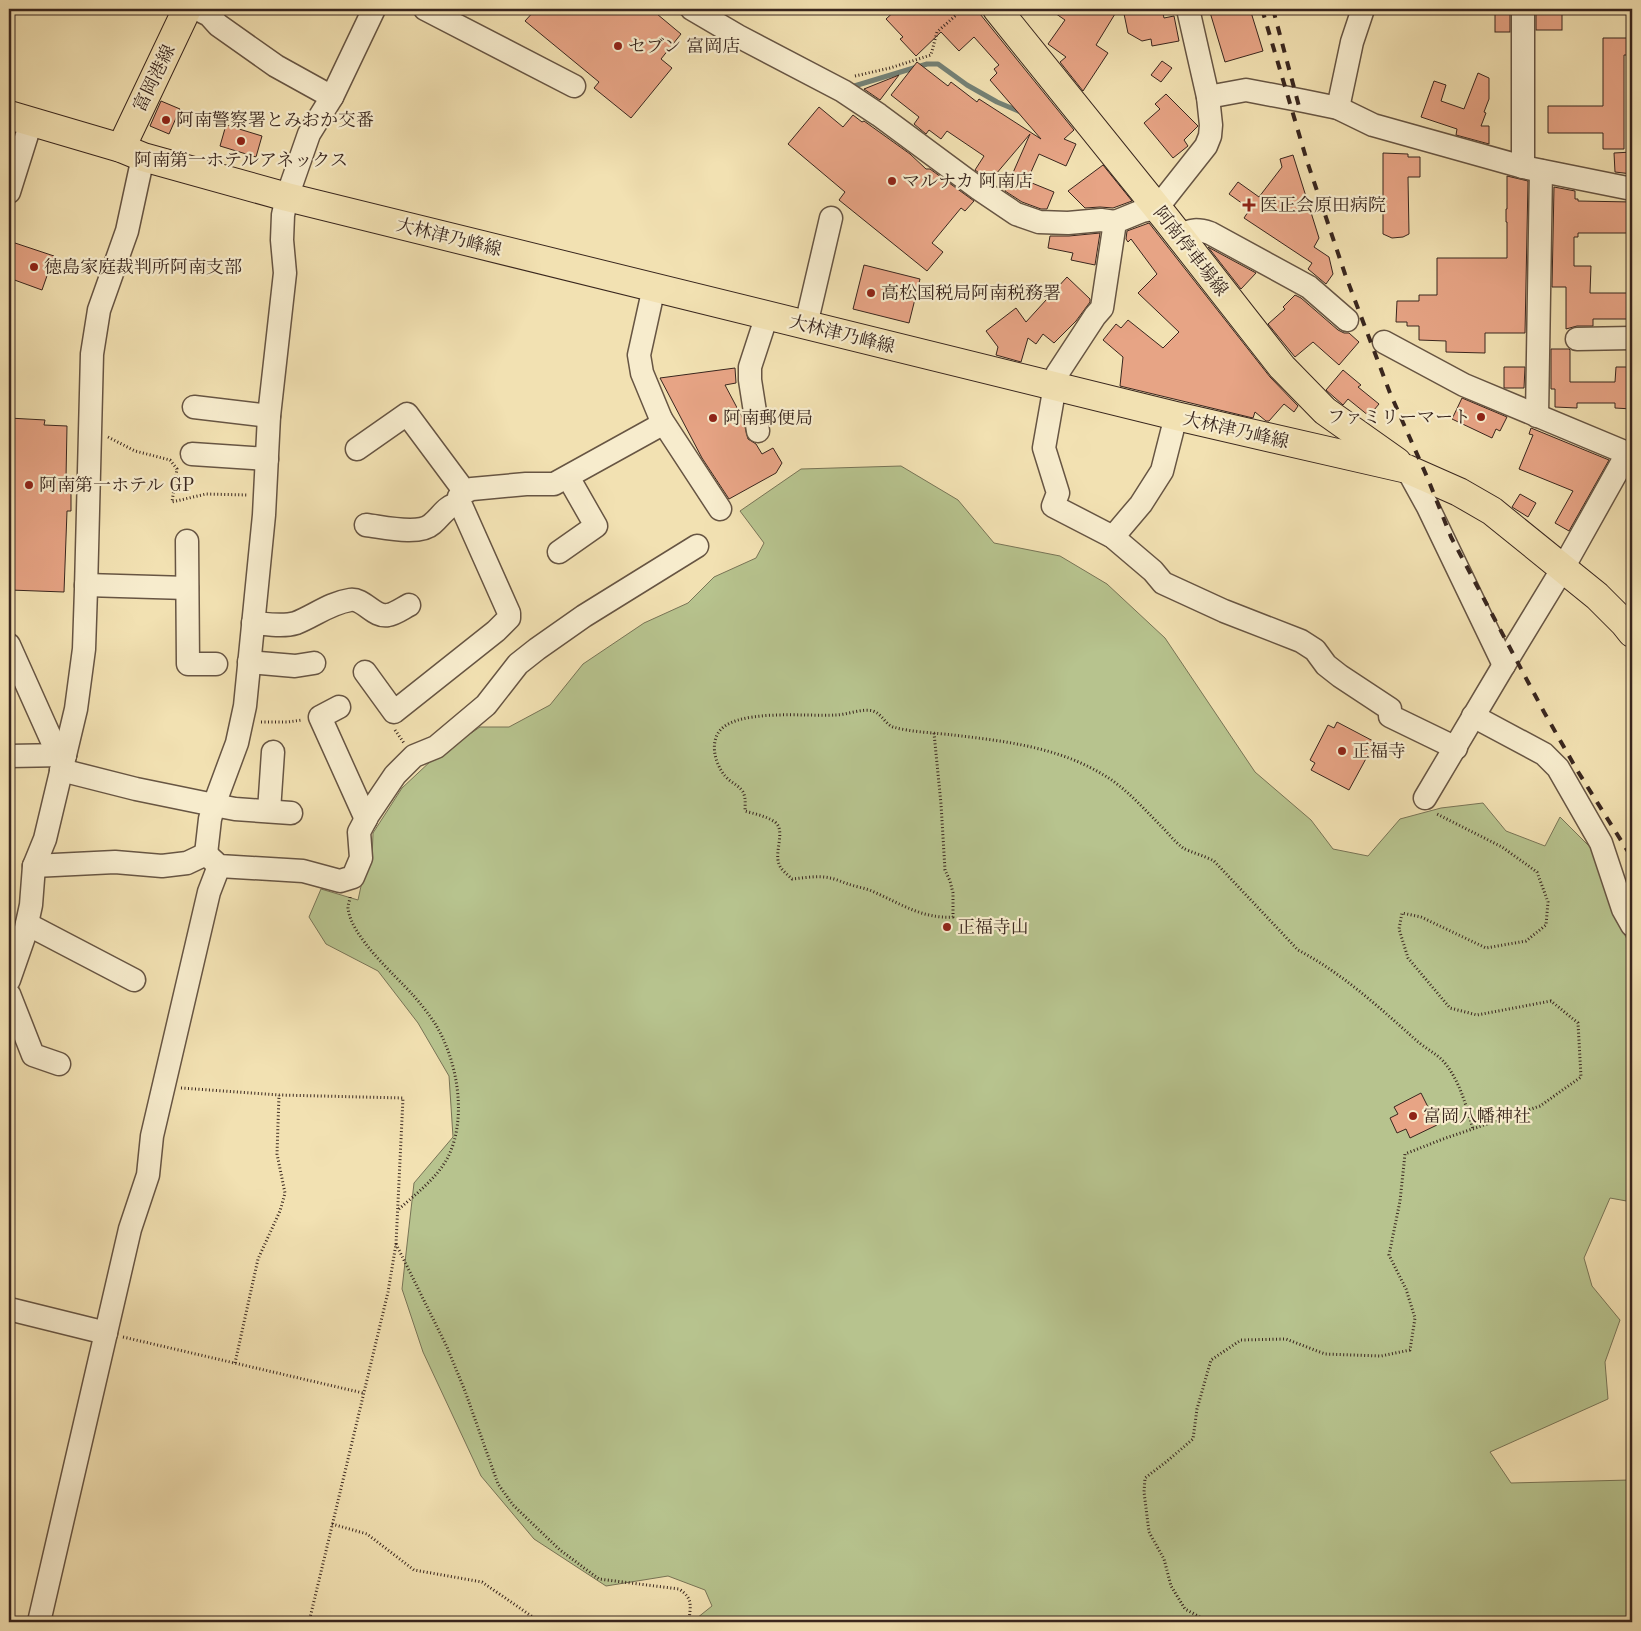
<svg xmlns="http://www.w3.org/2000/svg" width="1641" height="1631" viewBox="0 0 1641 1631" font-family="'Old Standard TT','Noto Serif JP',serif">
	<rect width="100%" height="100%" fill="#f2e1b2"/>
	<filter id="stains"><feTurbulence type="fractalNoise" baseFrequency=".004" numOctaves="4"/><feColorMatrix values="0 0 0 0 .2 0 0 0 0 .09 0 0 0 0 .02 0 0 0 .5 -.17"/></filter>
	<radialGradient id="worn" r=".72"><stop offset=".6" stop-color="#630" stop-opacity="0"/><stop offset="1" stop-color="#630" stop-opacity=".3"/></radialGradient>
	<polygon fill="#b7c38e" stroke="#787456" points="901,466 958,500 994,543 1060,556 1107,584 1165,638 1255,772 1311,820 1333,849 1368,856 1400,819 1441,808 1483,803 1506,831 1545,846 1560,817 1595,852 1617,918 1632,950 1632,1202 1610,1198 1584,1258 1592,1286 1620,1320 1605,1362 1608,1399 1490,1452 1511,1483 1630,1480 1632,1481 1632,1622 692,1622 712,1606 705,1590 668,1576 606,1586 534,1539 481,1476 423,1352 402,1289 414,1183 453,1137 449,1076 418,1023 378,971 326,944 309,917 321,889 358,900 363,877 372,860 373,833 402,788 433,759 480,727 509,727 550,705 583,664 644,623 688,603 714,577 756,558 764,543 740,511 801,469"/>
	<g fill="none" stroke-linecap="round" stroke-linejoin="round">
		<g stroke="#748176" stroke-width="5">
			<polyline points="675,9 687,16"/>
			<polyline points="851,87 927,64 938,64 967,85 997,102 1023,113"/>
		</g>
	</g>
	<g fill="#e7a485" stroke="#39261e">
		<polygon points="536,9 651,9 681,34 661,59 672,68 631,118 594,88 599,82 525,21"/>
		<polygon points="897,9 976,9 1074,130 1064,139 1076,144 1066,166 1039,154 1027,181 1054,192 1047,209 1041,209 1022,202 1005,191 1030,134 990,181 975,170 984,156 947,131 941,139 929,130 926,134 914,124 919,117 891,95 917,62 948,86 951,82 977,102 979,99 1041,139 990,80 997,73 994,69 999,65 974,37 959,51 941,32 916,56 900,39 903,37 886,19"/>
		<polygon points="1049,9 1118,9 1096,45 1108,53 1083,91 1060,62 1066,57 1048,44 1065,20"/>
		<polygon points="1123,9 1162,9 1164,18 1174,16 1179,41 1152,46 1151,39 1142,41 1128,33"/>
		<polygon points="1209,9 1250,9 1263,51 1225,62"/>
		<rect x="1495" y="9" width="15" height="23"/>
		<rect x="1536" y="9" width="26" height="21"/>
		<polygon points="1603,38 1632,38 1632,55 1624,55 1624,149 1603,149 1603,133 1548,133 1548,106 1603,106"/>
		<polygon points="1162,61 1172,68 1161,82 1151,75"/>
		<polygon points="1478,73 1489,78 1489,99 1484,112 1486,113 1481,126 1489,126 1489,144 1456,135 1457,129 1421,117 1434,81 1446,85 1441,101 1464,109"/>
		<polygon points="899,75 880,100 864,89"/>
		<polygon points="1166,94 1198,126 1184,140 1188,146 1173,158 1144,123 1160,109 1155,104"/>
		<polygon points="161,101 180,109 169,134 150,126"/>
		<polygon points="819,107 843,127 853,115 862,122 864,121 910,154 926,169 930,169 974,201 965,211 961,208 932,243 943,252 927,271 839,200 845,192 788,144"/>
		<polygon points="226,125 262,136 256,157 220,146"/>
		<polygon points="1632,152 1632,174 1615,172 1614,153"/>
		<polygon points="1383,153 1408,154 1408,157 1420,157 1420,177 1408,177 1409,234 1403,237 1392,238 1383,234"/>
		<polygon points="1293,155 1319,238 1314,247 1329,257 1333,274 1326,284 1308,269 1312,263 1244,218 1250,209 1229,194 1238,182 1259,197 1282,167 1280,159"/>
		<polygon points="1103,165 1132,201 1113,208 1100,207 1085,208 1068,191"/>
		<polygon points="1507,176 1528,181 1525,333 1485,333 1485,353 1446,352 1446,341 1419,340 1419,326 1407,326 1407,322 1396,322 1397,301 1419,301 1419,295 1437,295 1437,258 1507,258 1507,222 1506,222 1506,209 1507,209"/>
		<polygon points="1554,187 1575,191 1575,199 1578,199 1578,201 1632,202 1632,233 1578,233 1578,237 1574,237 1574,266 1591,266 1590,293 1632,293 1632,311 1629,311 1629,319 1593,319 1593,326 1577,326 1566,329 1566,287 1552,287"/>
		<polygon points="1149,223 1270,377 1298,406 1294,412 1284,404 1269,421 1266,421 1255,412 1253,418 1120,386 1123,357 1103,340 1116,324 1121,328 1128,320 1163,348 1179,332 1138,293 1157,274 1131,239 1128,242 1126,239 1127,231"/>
		<polygon points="1100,233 1095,265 1071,260 1073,253 1048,248 1050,236 1069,236"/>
		<polygon points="9,241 54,256 42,290 9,278"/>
		<polygon points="1208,247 1256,273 1241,289"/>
		<polygon points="864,265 920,279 909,323 853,309"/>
		<polygon points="1067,277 1090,299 1090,302 1076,321 1054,343 1043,334 1036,344 1028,338 1021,362 996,355 998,347 986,331 1016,308 1026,322"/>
		<polygon points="1295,295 1301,298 1338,330 1344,333 1349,333 1359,342 1339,365 1313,342 1295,357 1268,324 1285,309 1283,307"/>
		<polygon points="1551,349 1569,349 1570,350 1570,382 1615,382 1616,367 1632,367 1632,409 1615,408 1615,403 1577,403 1577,408 1555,407 1555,389 1551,389"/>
		<polygon points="1504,367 1525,367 1524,388 1504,388"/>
		<polygon points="735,368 736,383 725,385 743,419 748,439 756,444 762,454 773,448 782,463 776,473 729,499 702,458 660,378"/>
		<polygon points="1343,370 1361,385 1358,387 1379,404 1369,416 1348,399 1343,405 1326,390"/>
		<polygon points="1462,398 1507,417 1500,431 1496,429 1492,438 1452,419"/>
		<polygon points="9,418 45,420 44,425 67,426 66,478 71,478 71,511 67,511 64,592 10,590 13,509 9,509"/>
		<polygon points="1531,428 1609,460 1569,531 1555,523 1573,491 1519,469 1533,435 1529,434"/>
		<polygon points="1520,494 1536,503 1528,517 1512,507"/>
		<polygon points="1337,722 1375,742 1349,790 1311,770 1315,763 1310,760 1328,725 1334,728"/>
		<polygon points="1421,1093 1437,1125 1410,1138 1406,1129 1397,1133 1390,1118 1398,1114 1394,1107"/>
	</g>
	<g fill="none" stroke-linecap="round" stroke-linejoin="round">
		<g stroke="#675543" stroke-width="25">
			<g id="minor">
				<polyline points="197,9 209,15 218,25 276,66 332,97"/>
				<polyline points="425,9 574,86"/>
				<polyline points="692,9 738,36 843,91 879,115 979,189 1016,214 1039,222 1068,223 1101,220 1115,222"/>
				<polyline points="1188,9 1208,97 1211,125 1210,136 1206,146 1157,208 1142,211 1115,222 1102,308 1095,316 1057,374 1044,448 1058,493 1053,506 1113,537 1153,571 1163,583 1224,611 1301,641 1315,650 1326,665 1340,676 1390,709 1390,716 1456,748"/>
				<polyline points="1208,97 1246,90 1304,101 1338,108 1373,125 1523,167 1632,189"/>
				<polyline points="1338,108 1352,42 1363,9"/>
				<polyline points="1523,167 1523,9"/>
				<polyline points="9,192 31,122"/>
				<path d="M1179,236C1191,229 1198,229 1210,233L1309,287L1347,320"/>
				<polyline points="806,325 831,218"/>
				<polyline points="1577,339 1632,338"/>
				<polyline points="1384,342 1464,385 1622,451 1629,456"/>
				<polyline points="194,407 269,416"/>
				<polyline points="1537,416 1541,171"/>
				<polyline points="661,419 720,509"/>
				<polyline points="758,431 750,380 750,367 767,315"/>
				<polyline points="357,449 407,414 465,492"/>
				<polyline points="192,454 267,459"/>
				<polyline points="1407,469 1428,507 1504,665"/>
				<path d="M366,525C383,527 419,536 432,524C443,515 444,507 460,503"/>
				<polyline points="1113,537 1141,504 1162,471 1176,416"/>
				<polyline points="187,541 188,664 216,664"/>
				<polyline points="559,552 596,526 568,477"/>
				<polyline points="86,585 187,588"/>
				<path d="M253,623C267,624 283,627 296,623C314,616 330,603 350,600C364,598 374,618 388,615C395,614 403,608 409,605"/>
				<polyline points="9,645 52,741 65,755"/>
				<polyline points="249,662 295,666 314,663"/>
				<polyline points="365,672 394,712 496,631 509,618 509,613 460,503 459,497 465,492 472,489 526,484 554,484 657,427 661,419 642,373 639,355 654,287"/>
				<polyline points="339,707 320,717 366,819"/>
				<polyline points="1473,716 1544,754 1558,768 1601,843 1623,909 1632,925"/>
				<polyline points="9,756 65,755"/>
				<polyline points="61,770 136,789 214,805 235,809 291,813"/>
				<polyline points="1425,798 1504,665 1563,568 1623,461 1632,454"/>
				<polyline points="269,811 273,752"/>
				<polyline points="206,854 210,819 214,805 237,743 245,706 264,515 269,416 285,273 282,240 283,215 287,197 309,134 332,97 374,9"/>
				<polyline points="34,866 115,862 162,866 187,863 206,854 219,866 303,871 340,881 353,877 361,858 359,832 368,815 395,775 414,756 436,747 486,705 518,664 537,649 584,616 697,546"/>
				<polyline points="27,924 134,980"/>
				<polyline points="9,980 24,937 31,905 34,866 45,839 76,709 84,649 86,589 92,354 99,310 127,231 143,157"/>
				<polyline points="9,994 33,1055 59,1064"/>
				<polyline points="9,1309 106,1333"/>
				<polyline points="39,1622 130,1229 148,1175 152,1136 209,892 219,866"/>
			</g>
		</g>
		<g stroke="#39261e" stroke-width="30">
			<g id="major">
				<polyline points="997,9 1167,220 1282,367 1325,411 1397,462"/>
				<polyline points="9,115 121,148 143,157 287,197 1176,416 1407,469 1459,492 1492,511 1597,596 1624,623 1632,633"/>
				<polyline points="121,148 187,9"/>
			</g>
		</g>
		<g stroke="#39261e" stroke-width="3" stroke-dasharray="1 2.5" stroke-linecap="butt">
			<polyline points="855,76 890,68 931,55 937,32 963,9"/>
			<polyline points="108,437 135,451 170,460 177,469 172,502 206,494 247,495"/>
			<polyline points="261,722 288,722 302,720"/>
			<polyline points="395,730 404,743"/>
			<path d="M934,733L941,804L945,870L950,881L953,893V917C923,919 901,904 874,892C866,888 856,887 848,884C842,882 836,879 830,878C818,875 804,878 792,879C787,874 781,870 779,864C774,851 786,831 775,822C766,816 755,814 745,811C745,804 746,798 743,792C739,786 734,784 729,780C718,770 710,750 717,735C730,707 809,717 835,715C847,715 862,708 873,711C882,714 885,724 893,727C910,732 936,733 953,735C1004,741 1057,747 1102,774C1125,787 1143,808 1161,826C1168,833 1175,842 1183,848C1190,852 1205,856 1214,861L1298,950C1342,973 1380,1008 1417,1041C1425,1048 1437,1054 1444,1062C1460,1081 1466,1106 1473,1129"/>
			<path d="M350,897C350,900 348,904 348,908C351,937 394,974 413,995C420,1003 428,1013 434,1022C457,1058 468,1117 448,1157C438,1177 416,1194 399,1209"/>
			<polyline points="181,1088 279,1095 403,1098 396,1244 388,1292 309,1622"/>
			<path d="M396,1244L447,1347L465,1391L498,1484L513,1505L560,1550L599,1579L679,1589C694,1599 690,1606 689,1622"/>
			<polyline points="123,1337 363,1393"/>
			<polyline points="235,1363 258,1259 280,1211 285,1193 277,1154 279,1095"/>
			<polyline points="332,1524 367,1534 414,1570 482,1582 540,1622"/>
			<polyline points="1209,1622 1185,1609 1171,1586 1164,1559 1149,1532 1144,1492 1145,1478 1166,1462 1193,1439 1197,1409 1211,1360 1241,1340 1286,1339 1325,1354 1381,1356 1410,1350 1415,1318 1406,1289 1389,1255 1400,1201 1405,1154 1443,1139 1540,1106 1581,1077 1578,1023 1551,1001 1477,1015 1450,1008 1408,958 1399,929 1402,913 1421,917 1486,948 1526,941 1546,925 1548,902 1537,872 1502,847 1435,813"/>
		</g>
		<use href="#minor" stroke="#f7eccd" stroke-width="22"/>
		<use href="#major" stroke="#f2e1b2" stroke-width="28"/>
		<g stroke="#39261e" stroke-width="4" stroke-dasharray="9 9" stroke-linecap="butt">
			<polyline points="1262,9 1307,161 1345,274 1390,393 1428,479 1451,537 1544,712 1577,770 1632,858"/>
			<polyline points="1273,9 1300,110"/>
		</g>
	</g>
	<g fill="#8f2418" stroke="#f7eccd" stroke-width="2">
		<circle cx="618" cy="46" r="5"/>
		<circle cx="166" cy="120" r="5"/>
		<circle cx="241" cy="141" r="5"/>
		<circle cx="892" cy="181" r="5"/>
		<path d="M1246.5 197.5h5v5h5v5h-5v5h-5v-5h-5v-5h5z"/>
		<circle cx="34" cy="267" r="5"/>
		<circle cx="871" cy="293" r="5"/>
		<circle cx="1481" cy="417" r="5"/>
		<circle cx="713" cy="418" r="5"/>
		<circle cx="29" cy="485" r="5"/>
		<circle cx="1342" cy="751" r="5"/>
		<circle cx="947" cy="927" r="5"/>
		<circle cx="1413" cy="1116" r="5"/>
	</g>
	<g text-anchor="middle" stroke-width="4.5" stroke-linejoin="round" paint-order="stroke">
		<g font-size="18" fill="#39261e" stroke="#f7eccd" text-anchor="start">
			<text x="628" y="52">セブン 富岡店</text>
			<text x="176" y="126">阿南警察署とみおか交番</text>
			<text x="241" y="166" text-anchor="middle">阿南第一ホテルアネックス</text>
			<text x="902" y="187">マルナカ 阿南店</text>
			<text x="1260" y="211">医正会原田病院</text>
			<text x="44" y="273">徳島家庭裁判所阿南支部</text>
			<text x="881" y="299">高松国税局阿南税務署</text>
			<text x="1471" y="423" text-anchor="end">ファミリーマート</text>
			<text x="723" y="424">阿南郵便局</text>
			<text x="39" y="491">阿南第一ホテル GP</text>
			<text x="1352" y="757">正福寺</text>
			<text x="957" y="933">正福寺山</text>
			<text x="1423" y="1122">富岡八幡神社</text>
		</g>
		<g font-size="18" fill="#39261e" stroke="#f7eccd">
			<text transform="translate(154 78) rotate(-64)" y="6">富岡港線</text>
			<text transform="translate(449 237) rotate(14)" y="6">大林津乃峰線</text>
			<text transform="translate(1191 251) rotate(52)" y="6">阿南停車場線</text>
			<text transform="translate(842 334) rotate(14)" y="6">大林津乃峰線</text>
			<text transform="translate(1236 430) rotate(13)" y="6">大林津乃峰線</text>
		</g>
	</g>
	<rect width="1641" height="1631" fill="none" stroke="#f2e1b2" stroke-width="30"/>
	<rect x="10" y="10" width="1621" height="1611" fill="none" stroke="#39261e" stroke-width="2.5"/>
	<rect x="15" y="15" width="1611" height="1601" fill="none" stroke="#39261e"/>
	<rect width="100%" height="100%" filter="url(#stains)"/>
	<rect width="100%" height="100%" fill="url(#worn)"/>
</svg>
